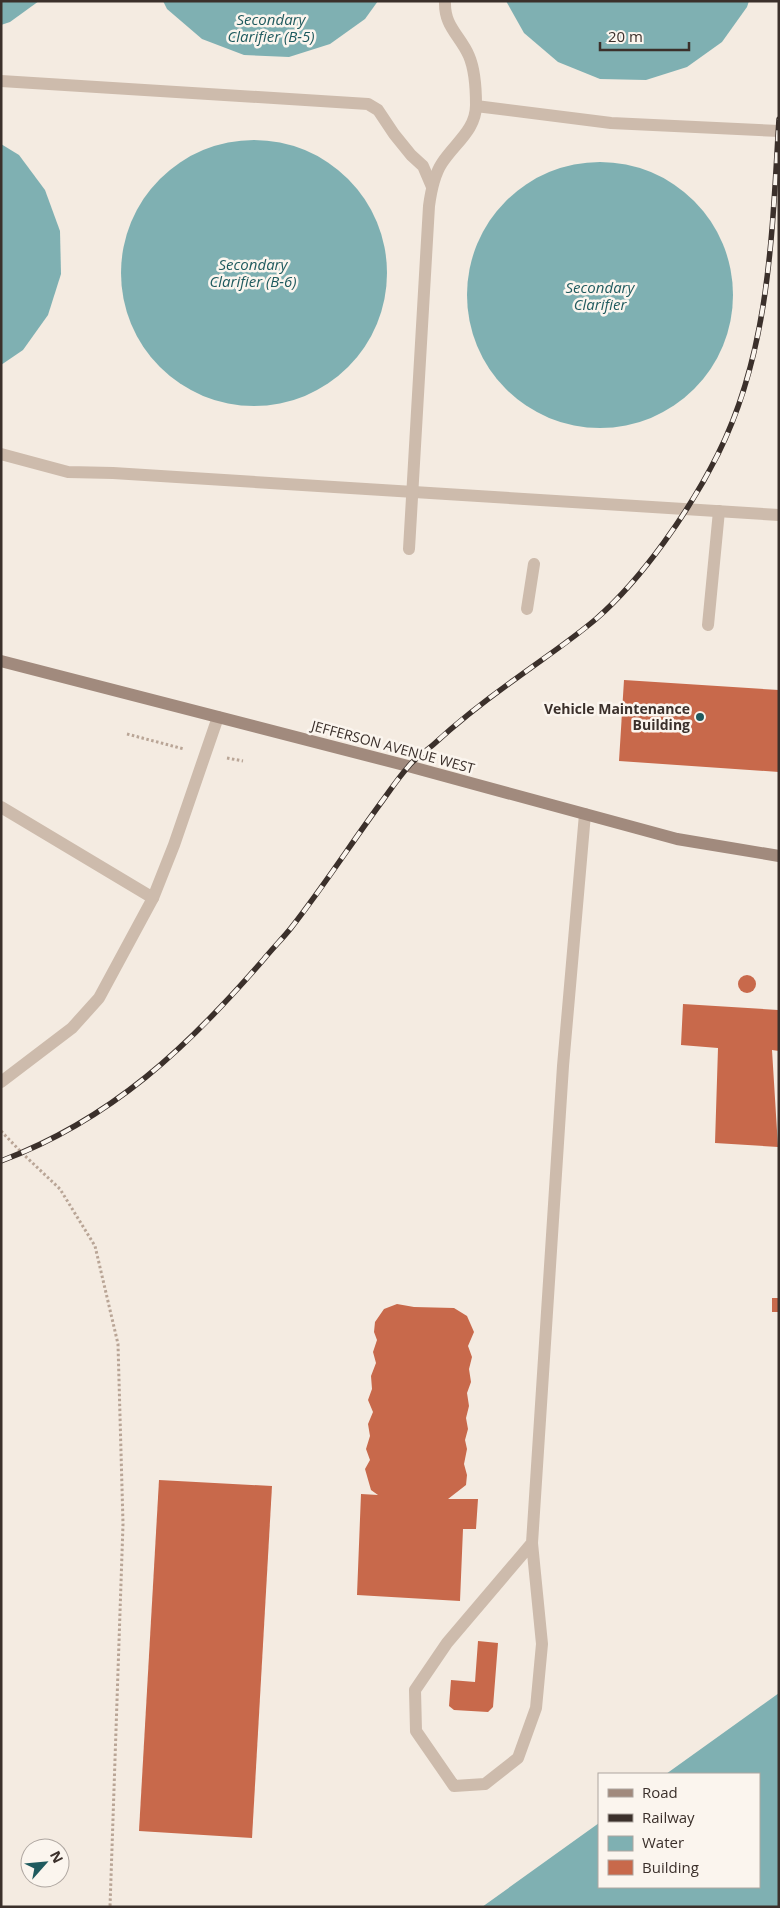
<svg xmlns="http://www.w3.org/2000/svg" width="780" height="1908" viewBox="0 0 780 1908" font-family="'Open Sans',sans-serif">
	<rect width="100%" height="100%" fill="#f4ebe1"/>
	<g fill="#7fb0b2">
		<polygon points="1,1 39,1 10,22 1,25"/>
		<polygon points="163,1 378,1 365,19 330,44 289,57 244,55 202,39 167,9"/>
		<polygon points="506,1 749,1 747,7 722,42 687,67 646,80 600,79 558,62 524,33"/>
		<circle cx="254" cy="273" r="133"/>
		<polygon points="1,144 19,155 45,190 60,231 61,274 48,315 23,350 1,365"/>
		<circle cx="600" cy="295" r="133"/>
		<polygon points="779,1693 779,1907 482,1907 599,1823 599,1887 759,1887 759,1774 666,1774"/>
	</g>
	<g fill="#c8694b">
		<polygon points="624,680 779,690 779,772 619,761"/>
		<circle cx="747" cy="984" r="9"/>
		<polygon points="683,1004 778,1010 779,1051 772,1050 778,1147 715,1143 718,1048 681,1045"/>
		<rect x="772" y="1298" width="7" height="14"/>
		<polygon points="397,1304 414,1307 454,1308 467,1316 474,1332 468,1346 472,1357 469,1369 471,1382 467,1393 469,1406 466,1418 468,1429 465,1440 467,1449 464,1464 467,1475 466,1485 448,1499 478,1499 476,1529 463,1529 460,1601 357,1595 361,1494 378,1495 371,1490 365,1469 370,1460 366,1449 370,1436 368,1424 373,1412 368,1400 372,1389 371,1376 376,1363 373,1352 377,1340 374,1332 375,1322 384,1309"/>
		<polygon points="159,1480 272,1486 252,1838 139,1831"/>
		<polygon points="478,1641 498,1643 493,1707 488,1712 454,1710 449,1706 451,1680 475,1682"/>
	</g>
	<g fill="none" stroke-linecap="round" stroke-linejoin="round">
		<g stroke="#b9a596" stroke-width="3" stroke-dasharray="2.5 2.5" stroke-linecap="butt">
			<polyline points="127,734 184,749"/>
			<polyline points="227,758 243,761"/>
			<polyline points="1,1131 22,1153 60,1189 95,1246 118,1344 123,1524 110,1907"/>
		</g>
		<g stroke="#cdbbac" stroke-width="12">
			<polyline points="1,81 368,104 378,110 394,134 411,155 423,166 432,187"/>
			<polyline points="476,106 611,123 779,131"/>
			<polyline points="1,454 68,472 113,473 779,515"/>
			<path d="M409,549L429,206C431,191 434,175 442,163C455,143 476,130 476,105C476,90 475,70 469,56C460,35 444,27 445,1"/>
			<polyline points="527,609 534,564"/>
			<polyline points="708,625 719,511"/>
			<polyline points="1,807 153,898"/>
			<polyline points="1,1082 72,1028 99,998 153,898 174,845 218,717"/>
			<polyline points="532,1543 447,1643 415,1690 416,1731 454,1786 485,1784 518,1758 536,1708 542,1644 532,1543 563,1066 585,814"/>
		</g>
		<polyline stroke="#a18a7d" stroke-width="12" points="1,661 408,766 677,839 779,856"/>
		<g stroke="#3b302b" stroke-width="5.5">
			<path id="rail" d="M1,1161C112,1119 188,1047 264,959C273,948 283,938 291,928C324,886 352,842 383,800C391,789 399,777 408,767C415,758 425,752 434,744C459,721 486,700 514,680C541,660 570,641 596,619C643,578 690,510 718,454C770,350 772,233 779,119"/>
		</g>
		<use href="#rail" stroke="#fbf5ee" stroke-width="4" stroke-dasharray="11" stroke-linecap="butt"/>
	</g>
	<circle fill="#1f5a5e" stroke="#fbf5ee" stroke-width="2" cx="700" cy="717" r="5"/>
	<g text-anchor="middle" stroke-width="5" stroke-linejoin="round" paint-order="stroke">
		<g font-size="14" font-weight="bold" fill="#3b302b" stroke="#fbf5ee" text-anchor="end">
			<text x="690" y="714">Vehicle Maintenance<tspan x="690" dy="16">Building</tspan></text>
		</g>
		<g font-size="14" fill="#3b302b" stroke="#fbf5ee">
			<text transform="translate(393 747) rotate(15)" y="5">JEFFERSON AVENUE WEST</text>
		</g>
		<g font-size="15" font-style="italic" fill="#1f5a5e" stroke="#fbf5ee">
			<text x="271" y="25">Secondary<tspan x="271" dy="17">Clarifier (B-5)</tspan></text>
			<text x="253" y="270">Secondary<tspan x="253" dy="17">Clarifier (B-6)</tspan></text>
			<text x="600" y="293">Secondary<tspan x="600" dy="17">Clarifier</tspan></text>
		</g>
	</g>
	<rect width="780" height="1908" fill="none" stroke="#3b302b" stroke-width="5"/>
	<rect x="598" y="1773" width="162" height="115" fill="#fbf5ee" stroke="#aea6a0"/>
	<rect x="608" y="1789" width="25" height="8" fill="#a18a7d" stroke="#aea6a0"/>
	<text x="642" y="1798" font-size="15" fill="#3b302b">Road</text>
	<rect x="608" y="1814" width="25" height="8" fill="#3b302b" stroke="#aea6a0"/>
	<text x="642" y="1823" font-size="15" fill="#3b302b">Railway</text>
	<rect x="608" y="1836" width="25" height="15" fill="#7fb0b2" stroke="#aea6a0"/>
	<text x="642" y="1848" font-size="15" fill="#3b302b">Water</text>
	<rect x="608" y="1860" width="25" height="15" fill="#c8694b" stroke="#aea6a0"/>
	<text x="642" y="1873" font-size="15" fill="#3b302b">Building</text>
	<g transform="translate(45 1863) rotate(63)"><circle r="24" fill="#fbf5ee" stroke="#aea6a0"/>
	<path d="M0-4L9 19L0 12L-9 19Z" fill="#1f5a5e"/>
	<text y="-8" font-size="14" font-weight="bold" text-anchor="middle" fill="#3b302b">N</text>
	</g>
	<path d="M600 42v8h89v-8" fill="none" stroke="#3b302b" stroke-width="2.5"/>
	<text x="608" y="42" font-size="15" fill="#3b302b" stroke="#fbf5ee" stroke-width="4" paint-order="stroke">20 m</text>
</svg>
